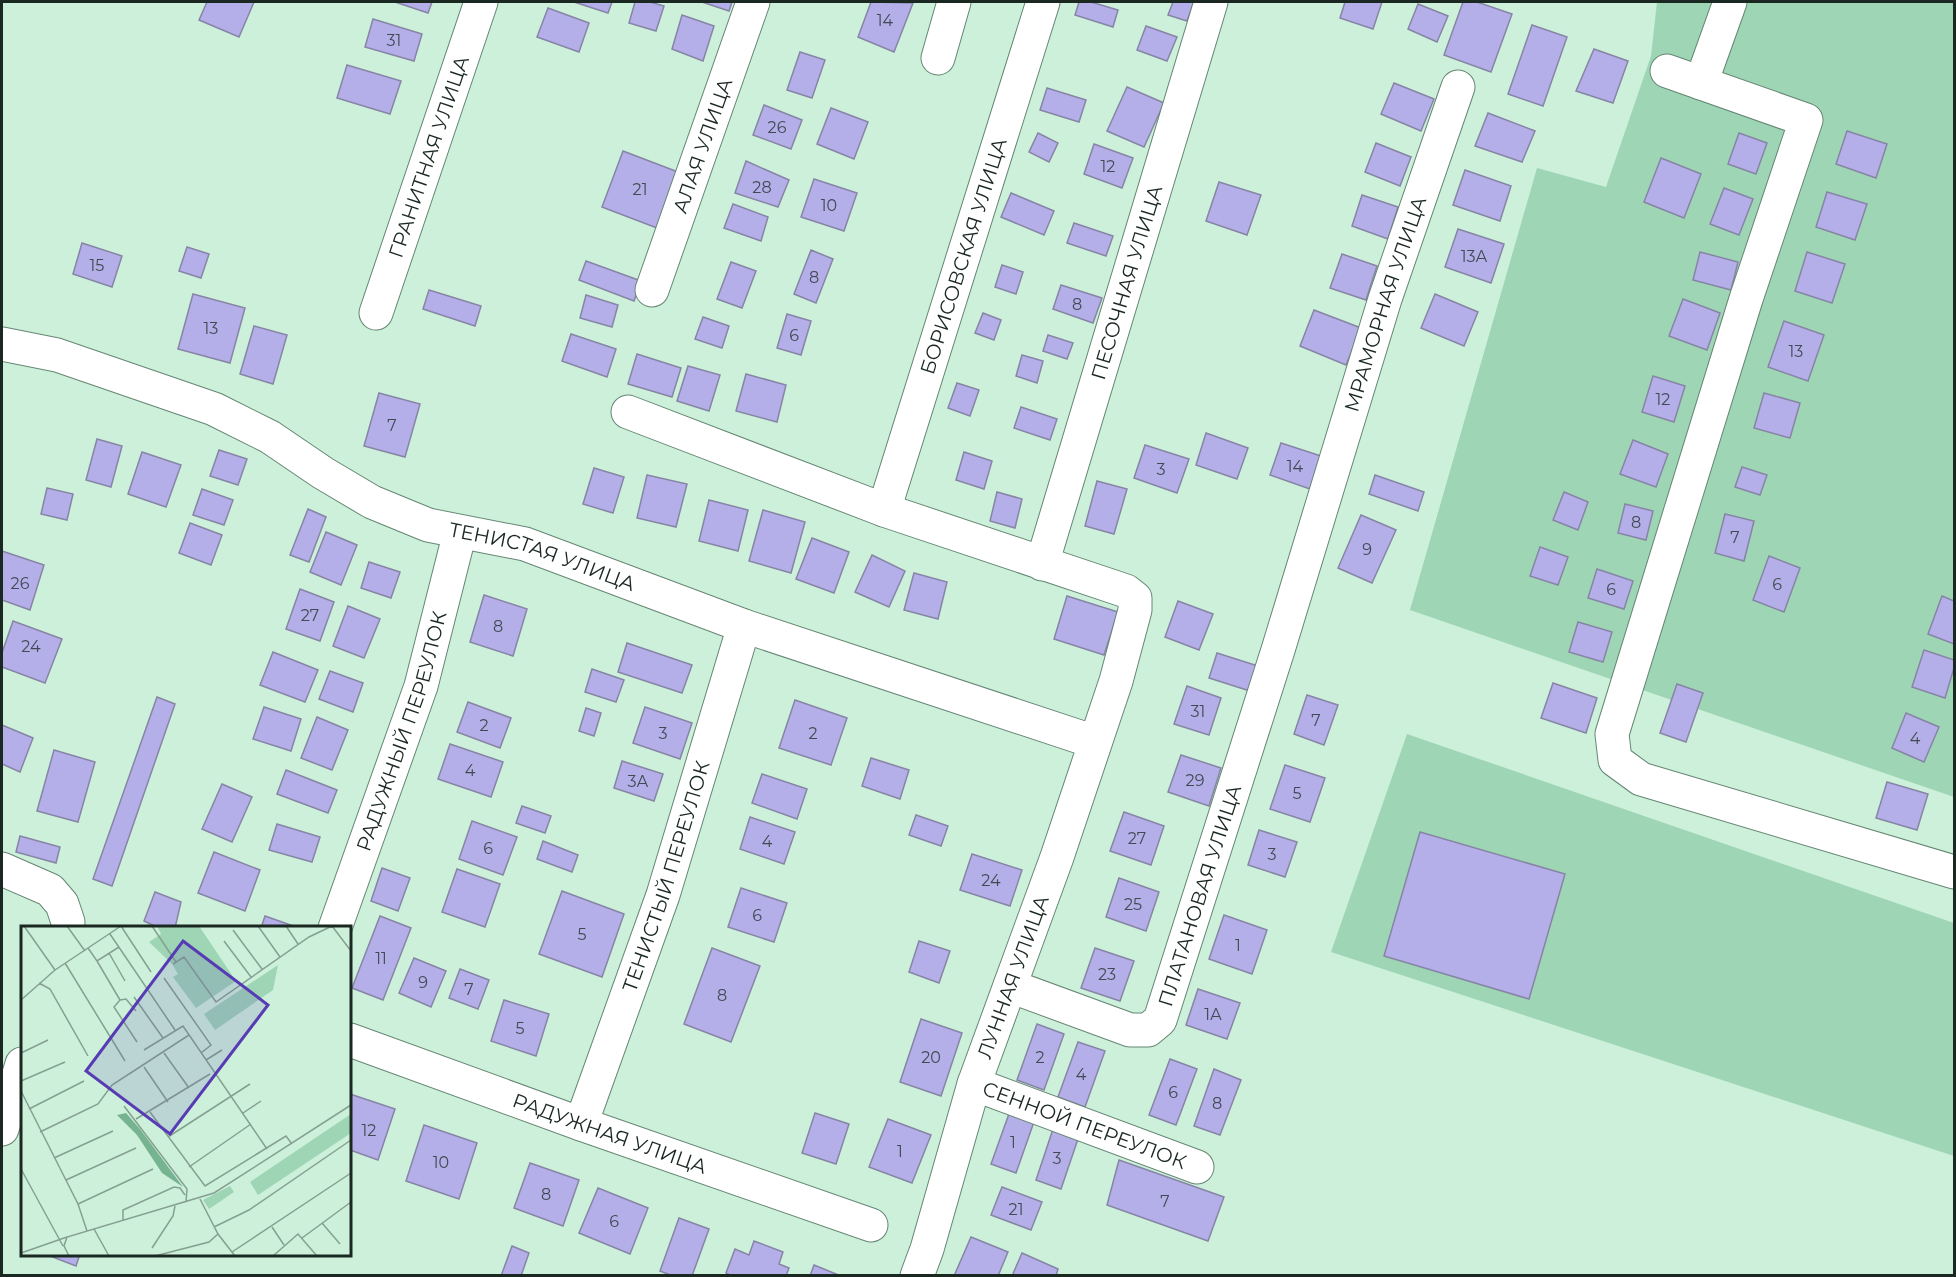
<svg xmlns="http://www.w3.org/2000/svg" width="1956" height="1277" viewBox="0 0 1956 1277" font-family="Montserrat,sans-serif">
	<rect width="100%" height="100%" fill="#ccf0da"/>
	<g fill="#9ed5b5">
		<polygon points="1657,2 1954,2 1954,797 1410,610 1537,168 1606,187 1651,56"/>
		<polygon points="1407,734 1954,923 1954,1156 1331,952"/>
	</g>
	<g fill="#b4afe9" stroke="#8785a5" stroke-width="1.5">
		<polygon points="207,2 254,2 239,37 199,20"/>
		<polygon points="395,2 432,2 428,13"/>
		<polygon points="574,2 612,2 608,13"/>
		<polygon points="635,2 650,2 664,6 656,31 629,23"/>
		<polygon points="702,2 732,2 729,11"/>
		<polygon points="871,2 913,3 894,52 858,37"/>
		<polygon points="1079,2 1091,2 1118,10 1113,27 1075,15"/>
		<polygon points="1173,2 1194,2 1187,21 1168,15"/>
		<polygon points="1345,2 1382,2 1373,29 1340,18"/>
		<polygon points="1463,2 1477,2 1512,14 1491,72 1444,55"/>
		<polygon points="1418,4 1448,16 1437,42 1408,29"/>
		<polygon points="548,8 589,23 579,52 537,37"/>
		<polygon points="682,15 714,26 703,61 672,49"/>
		<polygon points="373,19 422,34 414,61 365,47"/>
		<polygon points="1532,25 1567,37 1543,106 1508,94"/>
		<polygon points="1146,26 1177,37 1167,61 1137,50"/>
		<polygon points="1594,49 1628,61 1613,103 1576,91"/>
		<polygon points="800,52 825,60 812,98 787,90"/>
		<polygon points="347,65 401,81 390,114 337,98"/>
		<polygon points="1394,83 1434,99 1421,131 1381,114"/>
		<polygon points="1127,87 1164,103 1144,147 1107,131"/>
		<polygon points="1047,88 1086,100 1079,122 1040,110"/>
		<polygon points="764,105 802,120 791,149 753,135"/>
		<polygon points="831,108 868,122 854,159 817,144"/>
		<polygon points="1488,113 1535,131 1522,162 1475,146"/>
		<polygon points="1847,131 1887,144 1876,178 1836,164"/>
		<polygon points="1038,133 1058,143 1049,162 1029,152"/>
		<polygon points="1739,133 1767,143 1756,174 1728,164"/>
		<polygon points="1376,143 1411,157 1400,186 1365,172"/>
		<polygon points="1094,144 1133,158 1122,188 1084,174"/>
		<polygon points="623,151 678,172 657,228 602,207"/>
		<polygon points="1661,158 1701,174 1684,218 1644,202"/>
		<polygon points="746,161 789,180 778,207 735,193"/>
		<polygon points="1465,170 1511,186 1500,221 1453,205"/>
		<polygon points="814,179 857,193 844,231 801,217"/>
		<polygon points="1219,182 1261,195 1247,235 1206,221"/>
		<polygon points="1724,188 1753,199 1739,235 1710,224"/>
		<polygon points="1827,192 1867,204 1855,240 1816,227"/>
		<polygon points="1011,193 1054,211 1044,235 1001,217"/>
		<polygon points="1362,195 1398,207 1388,239 1352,226"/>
		<polygon points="733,204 768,217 761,241 724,228"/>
		<polygon points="1074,223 1113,236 1106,256 1067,243"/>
		<polygon points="1458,229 1504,244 1491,283 1445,267"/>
		<polygon points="82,243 122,256 112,287 73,274"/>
		<polygon points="187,247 209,254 201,278 179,271"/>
		<polygon points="811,250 833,259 816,303 794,294"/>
		<polygon points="1700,252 1738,262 1731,290 1693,280"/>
		<polygon points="1807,252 1845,264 1832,303 1795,291"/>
		<polygon points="1342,254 1377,266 1366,300 1330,288"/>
		<polygon points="586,261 641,281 634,301 579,280"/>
		<polygon points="731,262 756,271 742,308 717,299"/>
		<polygon points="1002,265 1023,272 1016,294 995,287"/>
		<polygon points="1061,285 1102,298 1093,323 1053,309"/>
		<polygon points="429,290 481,306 475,326 423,309"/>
		<polygon points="193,294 245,308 230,363 178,349"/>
		<polygon points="1435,294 1478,312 1464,346 1421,328"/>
		<polygon points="586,295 618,305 612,327 580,318"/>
		<polygon points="1683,299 1720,313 1707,350 1669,336"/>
		<polygon points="1314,310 1361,328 1346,365 1300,346"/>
		<polygon points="983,313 1001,320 994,340 975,333"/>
		<polygon points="787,314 811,321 801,355 777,348"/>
		<polygon points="703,317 729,326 722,348 695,339"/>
		<polygon points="1784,321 1824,335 1808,381 1768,367"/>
		<polygon points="254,326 287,335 273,384 240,374"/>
		<polygon points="571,334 616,349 607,377 562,361"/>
		<polygon points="1048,335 1073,343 1067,359 1043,351"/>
		<polygon points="637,354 681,368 672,397 628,384"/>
		<polygon points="1022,355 1043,361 1037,383 1016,376"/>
		<polygon points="688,366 720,375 709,411 677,401"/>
		<polygon points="746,374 786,385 777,422 736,411"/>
		<polygon points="1653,376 1685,386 1674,422 1642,412"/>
		<polygon points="957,383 979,390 970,416 948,408"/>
		<polygon points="379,393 420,404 405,457 364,446"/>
		<polygon points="1764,393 1800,403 1790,438 1754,428"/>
		<polygon points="1021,407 1057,419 1050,440 1014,428"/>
		<polygon points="1206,433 1248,448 1237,479 1196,465"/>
		<polygon points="97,439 122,446 111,487 86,480"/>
		<polygon points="1633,440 1668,454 1656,487 1620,474"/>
		<polygon points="1281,443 1321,456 1310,489 1270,475"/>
		<polygon points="1145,445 1189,459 1177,493 1134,478"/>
		<polygon points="219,450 247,459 238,485 210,476"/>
		<polygon points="142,452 181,465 166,507 128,494"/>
		<polygon points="964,452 992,461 984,489 956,480"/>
		<polygon points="1742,467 1767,475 1760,495 1735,487"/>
		<polygon points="594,468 624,477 613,513 583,504"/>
		<polygon points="647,475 687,484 676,527 637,518"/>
		<polygon points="1375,475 1424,492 1418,511 1369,494"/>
		<polygon points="1097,481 1127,489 1114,534 1085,526"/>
		<polygon points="47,488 73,494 67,520 41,514"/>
		<polygon points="202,489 233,500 224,525 193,515"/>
		<polygon points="997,492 1022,499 1015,528 990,521"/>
		<polygon points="1564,492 1588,502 1578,530 1553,520"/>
		<polygon points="709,500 748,510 738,551 699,541"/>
		<polygon points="1625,504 1653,511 1646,540 1618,533"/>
		<polygon points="308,509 326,517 309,562 290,555"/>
		<polygon points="763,510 805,522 791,573 749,561"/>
		<polygon points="1725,514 1754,521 1744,561 1715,553"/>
		<polygon points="1361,515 1396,530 1372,583 1338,568"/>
		<polygon points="190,523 222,535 211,565 179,553"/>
		<polygon points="326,532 357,545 341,585 310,572"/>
		<polygon points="812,538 849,552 834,593 796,579"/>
		<polygon points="1540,547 1568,557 1558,585 1530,576"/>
		<polygon points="2,551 44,565 30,610 2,600"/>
		<polygon points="872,555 905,571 889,607 855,592"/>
		<polygon points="1769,556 1800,568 1784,612 1753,600"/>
		<polygon points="369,562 400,572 391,598 361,588"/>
		<polygon points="1597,569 1633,581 1624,609 1588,598"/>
		<polygon points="914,573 947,582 938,619 904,610"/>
		<polygon points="300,589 334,602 320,641 286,629"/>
		<polygon points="484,595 527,609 513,656 470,642"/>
		<polygon points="1067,596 1118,612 1104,655 1054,639"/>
		<polygon points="1942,596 1954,601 1954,644 1928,634"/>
		<polygon points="1178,601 1213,614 1199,650 1165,637"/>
		<polygon points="348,606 380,619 364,658 333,646"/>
		<polygon points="13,621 62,639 45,683 2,667 2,653"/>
		<polygon points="1578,622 1612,632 1603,662 1569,652"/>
		<polygon points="627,643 692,665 682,693 618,672"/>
		<polygon points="1924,650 1954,660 1954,668 1945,698 1912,687"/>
		<polygon points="273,652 318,670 305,702 260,685"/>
		<polygon points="1217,653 1258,666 1250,691 1209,678"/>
		<polygon points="592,669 624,680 616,702 585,692"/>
		<polygon points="330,671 363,683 353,712 319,699"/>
		<polygon points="1553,683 1597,698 1586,733 1541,718"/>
		<polygon points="1677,684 1703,693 1686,742 1660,733"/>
		<polygon points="1187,686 1221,698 1209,735 1174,724"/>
		<polygon points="1307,695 1338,705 1324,745 1294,734"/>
		<polygon points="157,697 175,704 112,886 93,879"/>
		<polygon points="795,700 847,718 831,765 779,748"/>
		<polygon points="468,702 511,718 500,748 457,732"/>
		<polygon points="264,707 301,719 291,751 253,739"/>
		<polygon points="645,707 692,723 680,759 633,743"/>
		<polygon points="586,708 601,713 594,736 579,731"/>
		<polygon points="1906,713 1939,727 1924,762 1892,748"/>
		<polygon points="317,717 348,730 332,770 301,758"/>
		<polygon points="2,725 33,738 20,772 2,764"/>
		<polygon points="450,744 503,762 491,797 438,779"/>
		<polygon points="54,750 95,762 78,822 37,811"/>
		<polygon points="1181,755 1221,768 1209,806 1168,792"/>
		<polygon points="871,758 909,770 900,799 862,786"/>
		<polygon points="622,761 663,774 654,801 614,788"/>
		<polygon points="1285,765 1325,778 1310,822 1270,809"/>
		<polygon points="286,770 337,790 328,813 277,794"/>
		<polygon points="762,774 807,789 797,819 752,803"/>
		<polygon points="1887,782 1928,794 1917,830 1876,818"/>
		<polygon points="222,784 252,797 232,842 202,829"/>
		<polygon points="522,806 551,816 545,833 516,823"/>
		<polygon points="1124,812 1164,826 1151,865 1110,851"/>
		<polygon points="916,815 948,826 941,846 909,835"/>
		<polygon points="750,817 795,832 784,864 740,849"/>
		<polygon points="472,821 517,837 503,875 459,859"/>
		<polygon points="277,824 320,837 312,862 269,850"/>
		<polygon points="1259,830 1297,842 1285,877 1248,865"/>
		<polygon points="1420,832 1565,874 1529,999 1384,956"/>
		<polygon points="20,836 60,847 56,863 16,852"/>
		<polygon points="543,841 578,855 572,872 537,859"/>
		<polygon points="214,852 260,870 245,911 198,893"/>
		<polygon points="972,854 1022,870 1010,906 960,890"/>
		<polygon points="382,868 410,878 398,911 371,901"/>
		<polygon points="457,869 500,884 485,927 442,912"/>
		<polygon points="1119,878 1159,892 1146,931 1106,917"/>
		<polygon points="741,888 787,903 774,942 728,927"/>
		<polygon points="562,891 624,914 602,977 539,954"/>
		<polygon points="155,892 181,902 175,928 159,928 144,921"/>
		<polygon points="1224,915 1267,930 1252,974 1209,959"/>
		<polygon points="265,916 299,928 261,928"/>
		<polygon points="380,916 411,928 383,1000 352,988"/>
		<polygon points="919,941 950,951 939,983 909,972"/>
		<polygon points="712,948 760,966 731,1042 684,1024"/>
		<polygon points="1095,948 1134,961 1120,1001 1081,988"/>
		<polygon points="414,958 446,971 431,1007 399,993"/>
		<polygon points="460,969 489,980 478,1009 449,998"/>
		<polygon points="1198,989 1240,1003 1227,1039 1186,1025"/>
		<polygon points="504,1000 549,1014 536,1056 491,1041"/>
		<polygon points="921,1019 962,1033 941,1096 900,1082"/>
		<polygon points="1037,1024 1064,1034 1044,1090 1017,1080"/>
		<polygon points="1078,1042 1105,1051 1085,1107 1058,1097"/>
		<polygon points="1170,1059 1197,1069 1176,1125 1149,1115"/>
		<polygon points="1214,1069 1241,1080 1220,1135 1194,1126"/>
		<polygon points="350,1094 395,1109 378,1160 350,1150"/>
		<polygon points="1010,1111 1035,1119 1016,1173 991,1164"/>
		<polygon points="815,1113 849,1124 836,1164 802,1153"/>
		<polygon points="888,1119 931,1135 912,1183 869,1167"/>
		<polygon points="424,1125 477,1143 459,1199 406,1181"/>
		<polygon points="1054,1126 1079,1136 1061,1189 1036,1180"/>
		<polygon points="1119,1160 1224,1197 1208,1241 1107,1205"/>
		<polygon points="530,1163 579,1180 563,1226 514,1208"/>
		<polygon points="1002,1187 1042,1202 1031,1230 991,1215"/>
		<polygon points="598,1188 648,1208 630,1254 579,1233"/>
		<polygon points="679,1218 709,1229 692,1276 673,1276 660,1271"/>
		<polygon points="971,1237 1008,1252 998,1276 954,1276"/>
		<polygon points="754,1241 783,1252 779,1264 789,1268 786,1276 732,1276 726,1273 735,1249 749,1255"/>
		<polygon points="512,1246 529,1253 521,1276 501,1276"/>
		<polygon points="1022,1253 1058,1269 1056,1276 1012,1276"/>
		<polygon points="45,1254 80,1254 76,1266"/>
		<polygon points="814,1265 841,1276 810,1276"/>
	</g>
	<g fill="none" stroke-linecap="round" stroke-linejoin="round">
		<g stroke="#658673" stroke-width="35">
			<g id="minor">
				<polyline points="938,58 954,2"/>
				<polyline points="1667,71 1806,120 1746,299 1612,734 1615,760 1641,779 1954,872"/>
				<polyline points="1701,83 1730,2"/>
				<path id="s1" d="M652,290L753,2"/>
				<path id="s2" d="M376,313L481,2"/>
				<path id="s3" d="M2,344L57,355L214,409L270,437L323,473L372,502L428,525L525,544L744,626L1095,742"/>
				<polyline points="628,412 884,510 1126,591 1135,598 1135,610 1116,681 1057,857 974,1084 927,1249 917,1276"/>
				<path id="s4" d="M884,510L1043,2"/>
				<path id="s5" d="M1042,564L1211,2"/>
				<polyline points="2,869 50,890 62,904 68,922"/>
				<path id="s6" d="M335,928L421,686L460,532"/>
				<path id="s7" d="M1010,986L1130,1030H1148L1160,1020L1278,650L1385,299L1458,87"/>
				<path id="s8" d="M350,1040L581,1124L871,1225"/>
				<path id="s9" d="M974,1084L1197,1167"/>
				<path id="s10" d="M581,1124L663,895L744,626"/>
				<polyline points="2,1129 22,1064"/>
			</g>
		</g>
		<use href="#minor" stroke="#fff" stroke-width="33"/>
	</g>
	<g text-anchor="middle" stroke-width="4.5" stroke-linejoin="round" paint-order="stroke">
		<g font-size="16" fill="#414a53">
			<text x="885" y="26">14</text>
			<text x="394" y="46">31</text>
			<text x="777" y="133">26</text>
			<text x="1108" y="172">12</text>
			<text x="762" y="193">28</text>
			<text x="640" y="195">21</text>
			<text x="829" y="211">10</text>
			<text x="1474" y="262">13А</text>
			<text x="97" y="271">15</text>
			<text x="814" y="283">8</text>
			<text x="1077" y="310">8</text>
			<text x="211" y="334">13</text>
			<text x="794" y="341">6</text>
			<text x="1796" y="357">13</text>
			<text x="1663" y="405">12</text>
			<text x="392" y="431">7</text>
			<text x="1295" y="472">14</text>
			<text x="1161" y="475">3</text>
			<text x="1636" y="528">8</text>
			<text x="1735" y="543">7</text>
			<text x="1367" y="555">9</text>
			<text x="20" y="589">26</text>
			<text x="1777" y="590">6</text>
			<text x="1611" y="595">6</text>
			<text x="310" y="621">27</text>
			<text x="498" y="632">8</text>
			<text x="31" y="652">24</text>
			<text x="1198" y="717">31</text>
			<text x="1316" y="726">7</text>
			<text x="484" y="731">2</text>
			<text x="663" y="739">3</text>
			<text x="813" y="739">2</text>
			<text x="1915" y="744">4</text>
			<text x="470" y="776">4</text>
			<text x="1195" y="786">29</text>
			<text x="638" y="787">3А</text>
			<text x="1297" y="799">5</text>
			<text x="1137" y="844">27</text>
			<text x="767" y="847">4</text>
			<text x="488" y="854">6</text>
			<text x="1272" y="860">3</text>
			<text x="991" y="886">24</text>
			<text x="1133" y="910">25</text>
			<text x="757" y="921">6</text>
			<text x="582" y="940">5</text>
			<text x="1238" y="951">1</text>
			<text x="381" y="964">11</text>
			<text x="1107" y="980">23</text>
			<text x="423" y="988">9</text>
			<text x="469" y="995">7</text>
			<text x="722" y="1001">8</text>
			<text x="1213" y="1020">1А</text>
			<text x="520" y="1034">5</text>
			<text x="931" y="1063">20</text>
			<text x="1040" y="1063">2</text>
			<text x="1081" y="1080">4</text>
			<text x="1173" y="1098">6</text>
			<text x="1217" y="1109">8</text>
			<text x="369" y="1136">12</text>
			<text x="1013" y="1148">1</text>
			<text x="900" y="1157">1</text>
			<text x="1057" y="1164">3</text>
			<text x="441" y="1168">10</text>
			<text x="546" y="1200">8</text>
			<text x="1165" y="1207">7</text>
			<text x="1016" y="1215">21</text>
			<text x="614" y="1227">6</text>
		</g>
		<g font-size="20" fill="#1b2821" stroke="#fff">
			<text dy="7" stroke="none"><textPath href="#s1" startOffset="153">АЛАЯ УЛИЦА</textPath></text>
			<text dy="7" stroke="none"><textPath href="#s2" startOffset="165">ГРАНИТНАЯ УЛИЦА</textPath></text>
			<text dy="7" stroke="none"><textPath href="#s4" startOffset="266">БОРИСОВСКАЯ УЛИЦА</textPath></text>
			<text dy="7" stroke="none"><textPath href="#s5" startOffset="294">ПЕСОЧНАЯ УЛИЦА</textPath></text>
			<text dy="7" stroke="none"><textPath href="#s7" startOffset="912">МРАМОРНАЯ УЛИЦА</textPath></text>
			<text dy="7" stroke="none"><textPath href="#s3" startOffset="585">ТЕНИСТАЯ УЛИЦА</textPath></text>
			<text dy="7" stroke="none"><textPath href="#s6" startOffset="208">РАДУЖНЫЙ ПЕРЕУЛОК</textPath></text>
			<text dy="7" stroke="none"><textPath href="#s10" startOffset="262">ТЕНИСТЫЙ ПЕРЕУЛОК</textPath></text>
			<text dy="7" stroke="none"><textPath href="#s7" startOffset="292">ПЛАТАНОВАЯ УЛИЦА</textPath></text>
			<text transform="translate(1013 977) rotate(-70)" y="7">ЛУННАЯ УЛИЦА</text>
			<text dy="7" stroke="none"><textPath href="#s9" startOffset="118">СЕННОЙ ПЕРЕУЛОК</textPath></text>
			<text dy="7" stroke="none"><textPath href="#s8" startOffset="276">РАДУЖНАЯ УЛИЦА</textPath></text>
		</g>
	</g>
	<g transform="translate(21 926)">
		<rect width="330" height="330" fill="#ccf0da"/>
		<path d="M136,0H178L215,55L175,82L152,51L157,48L151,38L128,16L140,8ZM257,39L252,64L194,104L183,88ZM330,188V207L237,269L229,256ZM209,260L213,266L188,283L182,274Z" fill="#9ed5b5"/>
		<path d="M105,187L119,203L162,261L141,247L116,209L96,189Z" fill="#76b491"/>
		<path fill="none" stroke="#85a090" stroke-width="1.5" d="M3,0L34,44M46,0L64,25M100,0L130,46M131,0L155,36M237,0L259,31M265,0L277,18M311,0L330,25M212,4L241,43M89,8L154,104M203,15L230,51M67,22L76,35L98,21M88,27L104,55M76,35L99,74M44,37L104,135M152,38L163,31L195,76L288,11L311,0M143,52L190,119L180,127M18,57L29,63L67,130M113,71L142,112M0,74L34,44L100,0M99,74L93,81L116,116M99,74L105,73L115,85M123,124L162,100L246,223M0,127L27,114M143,127L168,162M185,134L201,124M123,141L147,176M0,155L44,136M0,165L57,278L66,305M103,180L166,263L165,276M8,183L63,155M129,186L184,260L265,210L271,218M222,187L240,175M115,193L189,148M19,206L77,178L91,159L168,109M147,211L229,158M33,232L92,205M168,241L230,198M0,243L42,320M45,254L115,222M179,273L197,308L214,330M57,278L132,243M102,294V284L153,261L159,262L164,269M301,297L319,318M193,301L228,284L330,214M251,301L263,319M73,303L88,330M281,312L330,276M131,322L152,290L154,280M211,326L330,247M0,327L46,311M48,330L43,320L46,311L193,267L330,179M134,330L188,316L197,308M252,330L277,308L296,330"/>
		<path fill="#573bb3" fill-opacity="0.15" stroke="#573bb3" stroke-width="3" d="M162,15L247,79L149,208L65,145Z"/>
		<rect width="330" height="330" fill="none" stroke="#1b2821" stroke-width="3"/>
	</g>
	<rect width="1956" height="1277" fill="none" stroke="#1b2821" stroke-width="6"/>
</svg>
